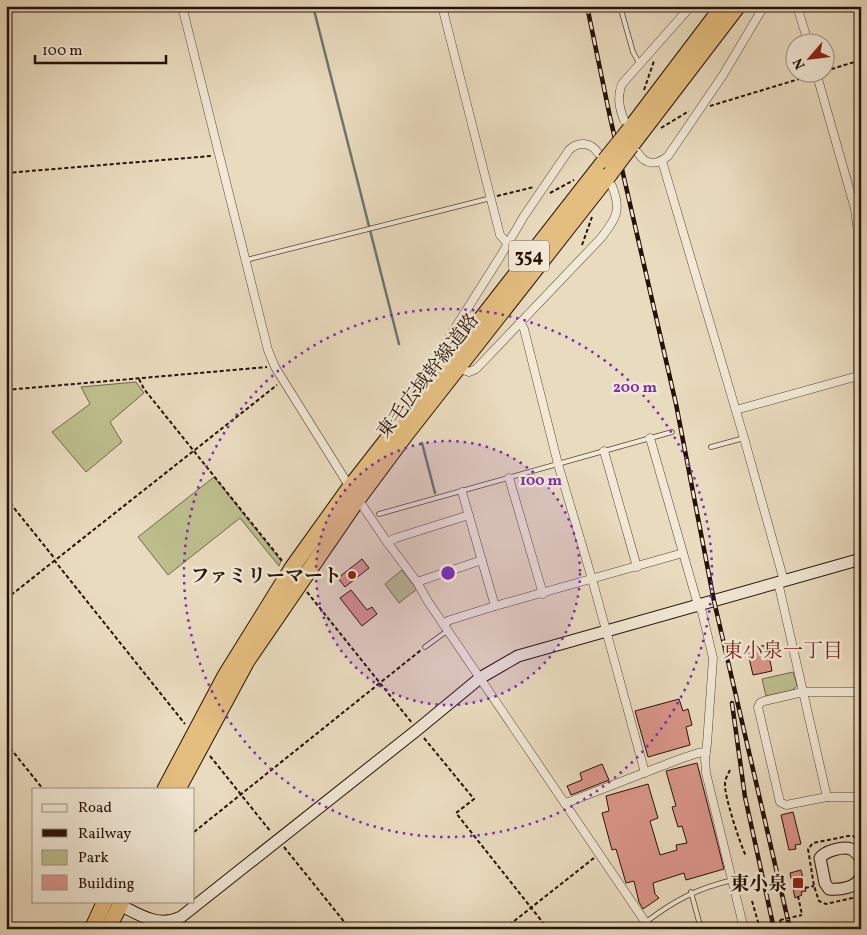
<svg xmlns="http://www.w3.org/2000/svg" width="867" height="935" viewBox="0 0 867 935" font-family="Vollkorn,'Noto Serif JP',serif">
	<rect width="100%" height="100%" fill="#e9dbbe"/>
	<filter id="stains"><feTurbulence type="fractalNoise" baseFrequency=".004" numOctaves="4"/><feColorMatrix values="0 0 0 0 .2 0 0 0 0 .09 0 0 0 0 .02 0 0 0 .5 -.17"/></filter>
	<radialGradient id="worn" r=".72"><stop offset=".6" stop-color="#630" stop-opacity="0"/><stop offset="1" stop-color="#630" stop-opacity=".3"/></radialGradient>
	<g fill="#bdbe8c" stroke="#72684a">
		<polygon points="136,382 144,393 110,422 122,442 86,472 52,432 90,404 81,387"/>
		<polygon points="214,477 281,561 279,566 240,518 168,575 138,537"/>
		<polygon points="402,570 417,589 399,603 385,584"/>
		<polygon points="793,672 797,685 793,690 766,696 762,679"/>
	</g>
	<g fill="none" stroke-linecap="round" stroke-linejoin="round">
		<g stroke="#6a776f" stroke-width="2.5">
			<polyline points="313,6 399,344"/>
			<polyline points="422,443 435,493"/>
		</g>
	</g>
	<g fill="#da9589" stroke="#261107">
		<polygon points="362,559 369,568 345,587 338,578"/>
		<polygon points="351,590 367,610 372,607 377,614 362,626 340,598"/>
		<polygon points="767,645 772,671 753,675 747,649"/>
		<polygon points="679,699 683,711 688,709 692,725 686,727 690,745 648,757 635,711"/>
		<polygon points="697,763 724,869 686,880 684,873 653,883 655,894 659,898 643,909 639,902 634,881 626,883 616,849 612,850 602,813 609,811 606,796 648,784 658,818 650,821 660,855 677,850 676,845 687,843 682,826 678,827 672,807 676,806 666,771"/>
		<polygon points="602,764 609,780 571,795 567,786 582,780 580,773"/>
		<polygon points="793,812 801,844 795,845 796,849 789,850 781,815"/>
		<polygon points="801,870 806,891 801,892 802,895 795,898 790,873"/>
	</g>
	<g fill="none" stroke-linecap="round" stroke-linejoin="round">
		<g stroke="#574435" stroke-width="5.5">
			<g id="lane">
				<polyline points="620,6 633,52 639,63"/>
				<polyline points="246,260 491,198"/>
				<polyline points="711,447 744,438"/>
				<polyline points="379,514 672,432"/>
				<polyline points="425,647 447,631"/>
				<polyline points="691,892 701,929"/>
				<path d="M646,922C675,900 698,888 733,880"/>
			</g>
		</g>
		<g stroke="#574435" stroke-width="9">
			<g id="street">
				<polyline points="182,6 268,350 275,367 351,489"/>
				<polyline points="442,6 500,235 508,244"/>
				<polyline points="797,6 808,42"/>
				<polyline points="816,72 855,209 858,233 858,376 861,517"/>
				<path d="M624,120C619,107 617,97 622,84L691,6"/>
				<path d="M638,153C646,166 657,165 668,156L723,75L764,6"/>
				<polyline points="662,161 744,438 784,581"/>
				<polyline points="520,322 524,329 558,464 592,579 645,773"/>
				<path d="M450,360L443,351L445,344L500,257L524,216L569,150C578,141 591,142 598,153"/>
				<path d="M459,368L469,372L476,369L601,238C616,219 622,210 612,186"/>
				<polyline points="736,410 858,376"/>
				<polyline points="650,438 698,605 702,612 713,658 707,744 705,758 706,773 744,929"/>
				<polyline points="604,451 637,567"/>
				<polyline points="509,478 543,594"/>
				<polyline points="462,492 495,606"/>
				<polyline points="358,499 387,542 417,582 427,600 650,929"/>
				<polyline points="387,542 396,538 469,515"/>
				<polyline points="417,582 482,560"/>
				<polyline points="778,582 827,797"/>
				<polyline points="443,624 450,620 495,606 683,553"/>
				<polyline points="861,692 803,692 764,701 760,703 758,707 780,802 786,805 827,797 861,797"/>
				<polyline points="566,803 680,759 698,753 706,752"/>
			</g>
		</g>
		<g stroke="#261107" stroke-width="13">
			<g id="secondary">
				<path d="M861,858C858,855 855,851 851,849C843,846 825,851 820,858L825,883L829,889C840,890 856,888 861,877"/>
				<path d="M120,905C140,915 158,928 181,917L417,730L480,678L518,656L861,559"/>
			</g>
		</g>
		<g stroke="#261107" stroke-width="17">
			<g id="highway">
				<polyline points="626,134 723,6"/>
				<polyline points="631,146 738,6"/>
				<polyline points="165,789 225,676 292,568 350,487 605,160"/>
				<polyline points="178,789 247,661 358,499 407,433 610,174"/>
				<polyline points="92,929 105,901"/>
				<polyline points="108,929 122,901"/>
			</g>
		</g>
		<g stroke="#261107" stroke-width="2" stroke-dasharray="4 2.5" stroke-linecap="butt">
			<polyline points="825,71 861,60"/>
			<polyline points="644,90 654,61"/>
			<polyline points="710,106 809,76"/>
			<polyline points="661,128 689,111"/>
			<polyline points="6,173 211,156"/>
			<polyline points="550,193 574,180"/>
			<polyline points="497,196 534,187"/>
			<polyline points="582,245 592,217"/>
			<polyline points="139,379 144,389 283,562"/>
			<polyline points="6,390 267,367"/>
			<polyline points="6,498 55,559"/>
			<polyline points="54,560 185,724"/>
			<polyline points="307,592 412,723"/>
			<polyline points="6,599 277,385"/>
			<polyline points="424,738 474,799 456,813 548,929"/>
			<polyline points="6,743 43,789"/>
			<polyline points="210,756 271,832"/>
			<path d="M730,770C728,774 725,779 725,784C724,795 740,844 746,856"/>
			<polyline points="194,832 421,650"/>
			<polyline points="861,842 853,836 848,836 813,843 808,849 814,886 819,901 826,904 861,896"/>
			<polyline points="284,847 350,929"/>
			<polyline points="805,888 814,886"/>
			<polyline points="798,896 802,915"/>
			<polyline points="752,901 760,929"/>
			<polyline points="780,920 782,929"/>
			<polyline points="504,929 594,858"/>
		</g>
		<use href="#lane" stroke="#f1e8d5" stroke-width="4"/>
		<use href="#street" stroke="#f1e8d5" stroke-width="8"/>
		<use href="#secondary" stroke="#f1e8d5" stroke-width="11"/>
		<use href="#highway" stroke="#e4be7f" stroke-width="15"/>
		<g stroke="#261107" stroke-width="4.5">
			<g id="rail">
				<polyline points="587,6 610,117 676,404 714,601 790,929"/>
				<polyline points="732,703 745,797 774,929"/>
			</g>
		</g>
		<use href="#rail" stroke="#f1e8d5" stroke-width="2.5" stroke-dasharray="8" stroke-linecap="butt"/>
		<g stroke="#261107" stroke-width="17" stroke-linecap="butt">
			<g id="highway-bridge">
				<polyline points="605,160 626,134"/>
				<polyline points="610,174 631,146"/>
			</g>
		</g>
		<polyline stroke="#261107" stroke-width="2" stroke-dasharray="4 2.5" stroke-linecap="butt" points="780,920 802,915"/>
		<use href="#highway-bridge" stroke="#e4be7f" stroke-width="15"/>
	</g>
	<circle cx="448" cy="573" r="132" fill="#7b2cbf" fill-opacity=".12"/>
	<g fill="none" stroke="#7b2cbf" stroke-width="2.5" stroke-dasharray="2.5 5">
		<circle cx="448" cy="573" r="132"/>
		<circle cx="448" cy="573" r="264"/>
	</g>
	<g fill="#8f2418" stroke="#f1e8d5" stroke-width="2">
		<circle cx="352" cy="575" r="5"/>
		<rect x="792" y="877" width="12" height="12" rx="2.5"/>
	</g>
	<g text-anchor="middle" stroke-width="5" stroke-linejoin="round" paint-order="stroke">
		<rect fill="#f1e8d5" stroke="#635245" stroke-width="1" x="509" y="240.5" width="40" height="31" rx="4"/>
		<g font-size="18" font-weight="bold" fill="#261107">
			<text x="529" y="262">354</text>
		</g>
		<g font-size="19" fill="#261107" stroke="#f1e8d5">
			<text transform="translate(427 375) rotate(-52)" y="7">東毛広域幹線道路</text>
		</g>
		<g font-size="19" font-weight="bold" fill="#261107" stroke="#f1e8d5" text-anchor="end">
			<text x="342" y="582">ファミリーマート</text>
			<text x="787" y="890">東小泉</text>
		</g>
		<g font-size="20" fill="#7a1f14" stroke="#f1e8d5">
			<text x="783" y="657">東小泉一丁目</text>
		</g>
	</g>
	<circle cx="448" cy="573" r="8" fill="#7b2cbf" stroke="#f1e8d5" stroke-width="2.5"/>
	<g font-size="15" text-anchor="middle" font-weight="bold" fill="#7b2cbf" stroke="#f1e8d5" stroke-width="5" stroke-linejoin="round" paint-order="stroke">
		<text x="635" y="392">200 m</text>
		<text x="541" y="485">100 m</text>
	</g>
	<rect width="867" height="935" fill="none" stroke="#e9dbbe" stroke-width="25"/>
	<rect x="8" y="8" width="852" height="920" fill="none" stroke="#261107" stroke-width="2.5"/>
	<rect x="12" y="12" width="842" height="910" fill="none" stroke="#261107"/>
	<rect x="32" y="788" width="162" height="115" fill="#f1e8d5" stroke="#a09283"/>
	<rect x="42" y="804" width="25" height="8" fill="#f1e8d5" stroke="#a09283"/>
	<text x="78" y="812" font-size="15" fill="#261107">Road</text>
	<rect x="42" y="829" width="25" height="8" fill="#261107" stroke="#a09283"/>
	<text x="78" y="838" font-size="15" fill="#261107">Railway</text>
	<rect x="42" y="850" width="25" height="15" fill="#bdbe8c" stroke="#a09283"/>
	<text x="78" y="862" font-size="15" fill="#261107">Park</text>
	<rect x="42" y="875" width="25" height="15" fill="#da9589" stroke="#a09283"/>
	<text x="78" y="888" font-size="15" fill="#261107">Building</text>
	<g transform="translate(810 58) rotate(242)"><circle r="24" fill="#f1e8d5" stroke="#a09283"/>
	<path d="M0-4L9 19L0 12L-9 19Z" fill="#8f2418"/>
	<text y="-8" font-size="14" font-weight="bold" text-anchor="middle" fill="#261107">N</text>
	</g>
	<path d="M35 55v8h131v-8" fill="none" stroke="#261107" stroke-width="2.5"/>
	<text x="42" y="55" font-size="15" fill="#261107" stroke="#f1e8d5" stroke-width="4" paint-order="stroke">100 m</text>
	<rect width="100%" height="100%" filter="url(#stains)"/>
	<rect width="100%" height="100%" fill="url(#worn)"/>
</svg>
